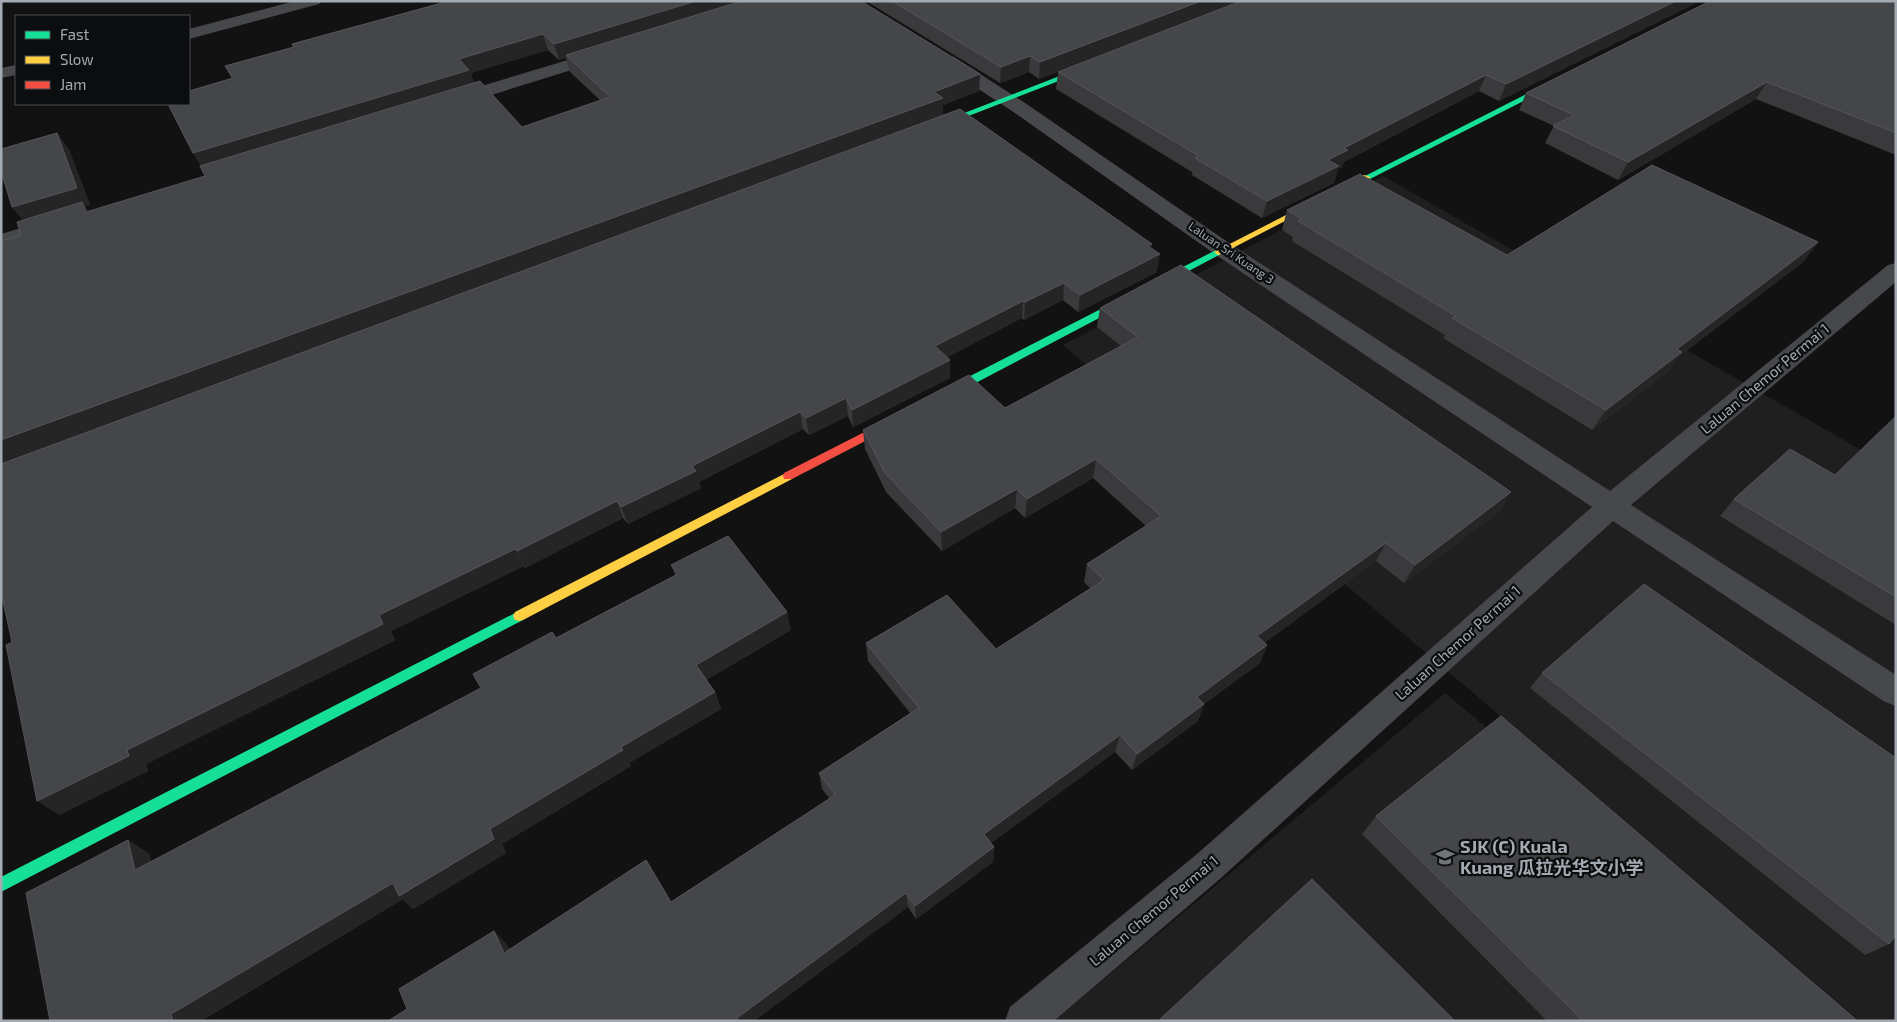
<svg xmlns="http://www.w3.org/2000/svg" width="1897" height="1022" viewBox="0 0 1897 1022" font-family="'Exo 2','Noto Sans SC',sans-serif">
	<rect width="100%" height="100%" fill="#121212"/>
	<g fill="#1f1f20">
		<polygon points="1383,176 1896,470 1896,1021 1860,1021 1063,345"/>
		<polygon points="1445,693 1837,1021 1054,1021"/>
	</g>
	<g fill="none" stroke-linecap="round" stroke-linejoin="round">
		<g fill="#46484b" fill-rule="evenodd">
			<polygon points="295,1 322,1 319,4 189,39 189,29"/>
			<polygon points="16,65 16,75 1,78 1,68"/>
		</g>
		<g fill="#46484b" fill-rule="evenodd">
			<polygon points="604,49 610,50 613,54 610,58 459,105 452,107 445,105 443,101 445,97"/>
			<polygon points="948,56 954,57 1025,103 1235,247 1610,491 1888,265 1896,263 1896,282 1631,505 1896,675 1896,706 1885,702 1613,521 1221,878 1054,1021 1005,1021 1010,1007 1197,854 1592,507 1219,257 1012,111 942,65 939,61 942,57"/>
			<polygon points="55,218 62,220 66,224 62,228 1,247 1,234"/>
		</g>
		<g fill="#16e098" fill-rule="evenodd">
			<polygon points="1088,65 1095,67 935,129 928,127"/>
			<polygon points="1554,80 1561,82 1370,179 1363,177"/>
			<polygon points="1218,249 1222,252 1221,254 945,399 941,400 936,396 937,393"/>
			<polygon points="519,611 523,612 525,616 523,620 1,892 1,877"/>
		</g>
		<g fill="#ffcf43" fill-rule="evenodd">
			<polygon points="1364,175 1371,177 1221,254 1218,255 1214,252"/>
			<polygon points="788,472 792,473 793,476 792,479 523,620 519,621 515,620 513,616 515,612"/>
		</g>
		<polygon fill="#f24e42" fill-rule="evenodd" points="896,416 901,420 900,423 792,479 784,479 783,476 784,473"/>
	</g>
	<g fill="#3a3a3d" fill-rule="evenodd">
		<path d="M449,1L980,74L979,91L943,105V115L21,235L23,220L12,207L57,133L69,150L90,205L85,206L89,212L205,176L201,166L232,79L225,66L293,47L292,44ZM548,50L559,60L566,58L570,72L601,101L522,127L474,83L471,73Z"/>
		<polygon points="866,1 1239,1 1039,79 1029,72 1000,83"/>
		<polygon points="1700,1 1499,101 1479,91 1344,162 1342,167 1338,169 1334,183 1262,218 1192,175 1192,172 1056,89 1058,72"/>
		<polygon points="1896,1 1896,155 1756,99 1618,180 1545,143 1554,126 1519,110 1526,93"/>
		<polygon points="1287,210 1507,255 1818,242 1803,262 1678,357 1668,372 1592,430 1443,338 1445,335 1292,241 1293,237 1282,230"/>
		<polygon points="1152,248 1157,272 1078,312 1063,300 1024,320 1022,318 947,357 950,360 950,378 853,427 848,416 809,435 803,429 699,482 701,488 628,524 623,518 525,568 524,566 391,631 395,640 146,764 148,771 59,815 12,642"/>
		<polygon points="1100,308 1500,511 1404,583 1376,561 1264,643 1267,645 1260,663 1204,704 1198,721 1132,770 1115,752 991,843 994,847 993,862 916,919 908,907 754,1021 388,1021 407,1009 494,931 506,944 509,949 671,902 830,799 822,789 819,773 910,713 868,661 866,643 996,649 1090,588 1084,582 1087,564 1146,526 1093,478 1025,518 1015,508 942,551 886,492 865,449 863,430 1005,408 1121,346 1097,327"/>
		<polygon points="1896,417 1896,625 1720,516 1734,499 1835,475"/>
		<polygon points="671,565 791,630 706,680 715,692 721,709 629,763 631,766 502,844 506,853 413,909 403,899 201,1021 128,840 149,854 151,862 481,688 556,638 675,575"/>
		<polygon points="1542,673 1889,944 1865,955 1530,688"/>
		<polygon points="1376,816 1858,1021 1547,1021 1362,834"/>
	</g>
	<g fill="#252526">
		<polygon points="696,1 750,1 566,55 566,58 559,60 554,44"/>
		<polygon points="1201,1 1239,1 1039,79 1040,62"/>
		<polygon points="1676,1 1700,1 1499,101 1506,84"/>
		<polygon points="543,34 548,50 471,73 475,86 203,170 193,153 459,59"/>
		<polygon points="1030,56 1029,72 1000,83 1001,67"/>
		<polygon points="980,74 979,91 943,105 943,115 1,464 1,440"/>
		<polygon points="1486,75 1479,91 1344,162 1342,167 1338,169 1334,183 1262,218 1267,201 1328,160 1344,148"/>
		<polygon points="1767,82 1756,99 1618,180 1628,162"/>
		<polygon points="57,133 69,150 90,205 85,206 95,220 26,224 12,207"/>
		<polygon points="1818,242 1803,262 1678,357 1668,372 1592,430 1606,410 1677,349"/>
		<polygon points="1152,244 1150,259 1160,254 1157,272 1078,312 1080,295 1148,246"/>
		<polygon points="1064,283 1063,300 1024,320 1025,302"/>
		<polygon points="1023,301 1022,318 935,364 935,346"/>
		<polygon points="950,360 950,378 853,427 852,410"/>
		<polygon points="846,398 848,416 809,435 806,418"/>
		<polygon points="800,412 803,429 699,482 701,488 628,524 621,507 692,466"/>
		<polygon points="1096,459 1093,478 1025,518 1027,499"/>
		<polygon points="1017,489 1015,508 942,551 941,532"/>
		<polygon points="1511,492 1500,511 1404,583 1415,565"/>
		<polygon points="617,501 623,518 525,568 517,551"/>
		<polygon points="1386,543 1376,561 1250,654 1257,636"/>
		<polygon points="515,549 524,566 391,631 395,640 146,764 148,771 59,815 37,801 127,750 379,615"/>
		<polygon points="787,612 791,630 702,682 696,665"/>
		<polygon points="1267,645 1260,663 1191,714 1197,697"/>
		<polygon points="715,692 721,709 629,763 631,766 502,844 506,853 413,909 403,899 201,1021 173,1021 171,1014 393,883 490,829 621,747"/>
		<polygon points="1204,704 1198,721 1132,770 1137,754"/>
		<polygon points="1120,735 1115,752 983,849 984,834"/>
		<polygon points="128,840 149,854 157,884 135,870"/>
		<polygon points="994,847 993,862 916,919 915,906"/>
		<polygon points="906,893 908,907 754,1021 739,1021 737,1018"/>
		<polygon points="494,931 506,944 516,965 504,953"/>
	</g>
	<g fill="#454649" stroke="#54565a">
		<polygon points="449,1 696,1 554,44 543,34 459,59 469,70 193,153 168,104 189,104 189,91 233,78 225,66 294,47 292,44"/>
		<polygon points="742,1 861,1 980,74 934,92 943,98 1,440 1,241 21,235 17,222 82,202 86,212 205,176 200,166 480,81 522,127 610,97 566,55"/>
		<polygon points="892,1 1201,1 1040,62 1030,56 1001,67"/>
		<polygon points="1241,1 1676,1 1506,84 1486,75 1344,148 1348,150 1328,160 1339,166 1267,201 1195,158 1199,156 1058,72"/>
		<polygon points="1710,1 1896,1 1896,133 1767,82 1628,162 1553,126 1574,115 1526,93"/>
		<polygon points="960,109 1152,244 1148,246 1160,254 1080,295 1064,283 1025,302 1023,301 935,346 950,360 852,410 846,398 806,418 800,412 692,466 696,471 621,507 617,501 517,551 515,549 379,615 383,624 127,750 129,756 37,801 6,645 12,642 1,592 1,464"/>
		<polygon points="57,133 77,188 12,207 1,171 1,149"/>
		<polygon points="1652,165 1818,242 1677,349 1682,352 1606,410 1452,318 1456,316 1298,221 1302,219 1287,210 1360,174 1507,255"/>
		<polygon points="1181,265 1511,492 1415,565 1386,543 1257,636 1267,645 1197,697 1204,704 1137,754 1120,735 984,834 994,847 915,906 906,893 737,1018 739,1021 388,1021 407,1009 399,989 494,931 504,953 646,860 671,902 835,795 819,773 919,708 866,643 947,595 996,649 1104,580 1087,564 1161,516 1096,459 1027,499 1017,489 941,532 885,473 863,430 969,375 1005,408 1138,337 1100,308"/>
		<polygon points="1896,416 1896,597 1734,499 1790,449 1835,475"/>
		<polygon points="728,536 787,612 696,665 715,692 621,747 623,750 490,829 494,839 399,896 393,883 171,1014 173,1021 50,1021 26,893 128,840 135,870 481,688 473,674 552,632 556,638 678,574 671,565"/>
		<polygon points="1644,584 1896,758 1896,935 1889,944 1542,673"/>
		<polygon points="1501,716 1858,1021 1583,1021 1376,816"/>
		<polygon points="1312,879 1455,1021 1158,1021"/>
	</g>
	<defs>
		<g id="school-bare" transform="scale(1.5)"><path d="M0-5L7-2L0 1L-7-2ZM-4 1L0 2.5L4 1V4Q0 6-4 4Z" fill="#71757a" stroke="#0c0d0e" stroke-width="2.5" paint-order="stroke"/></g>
	</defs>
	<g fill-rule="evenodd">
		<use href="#school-bare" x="1445" y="857"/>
	</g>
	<g text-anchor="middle" stroke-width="4.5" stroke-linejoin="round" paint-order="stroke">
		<g font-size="12" fill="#a4aab2" stroke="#0c0d0e">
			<text transform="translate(1231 253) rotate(34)" y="4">Laluan Sri Kuang 3</text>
		</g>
		<g font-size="15" fill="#a4aab2" stroke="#0c0d0e">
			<text transform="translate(1765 379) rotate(-40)" y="5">Laluan Chemor Permai 1</text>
			<text transform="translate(1458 643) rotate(-42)" y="5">Laluan Chemor Permai 1</text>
			<text transform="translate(1154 911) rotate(-40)" y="5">Laluan Chemor Permai 1</text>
		</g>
		<g font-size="18" font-weight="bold" fill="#a4aab2" stroke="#0c0d0e" text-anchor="start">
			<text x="1460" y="853">SJK (C) Kuala<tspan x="1460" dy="21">Kuang 瓜拉光华文小学</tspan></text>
		</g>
	</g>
	<rect width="1897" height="1022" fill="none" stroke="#a4aab2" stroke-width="5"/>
	<rect x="15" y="15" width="175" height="90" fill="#0c0d0e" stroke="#494c50"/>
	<rect x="25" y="31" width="25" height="8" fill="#16e098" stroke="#494c50"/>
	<text x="60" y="40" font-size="15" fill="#a4aab2">Fast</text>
	<rect x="25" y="56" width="25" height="8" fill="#ffcf43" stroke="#494c50"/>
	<text x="60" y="65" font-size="15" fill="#a4aab2">Slow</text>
	<rect x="25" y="81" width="25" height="8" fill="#f24e42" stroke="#494c50"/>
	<text x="60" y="90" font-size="15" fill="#a4aab2">Jam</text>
</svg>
